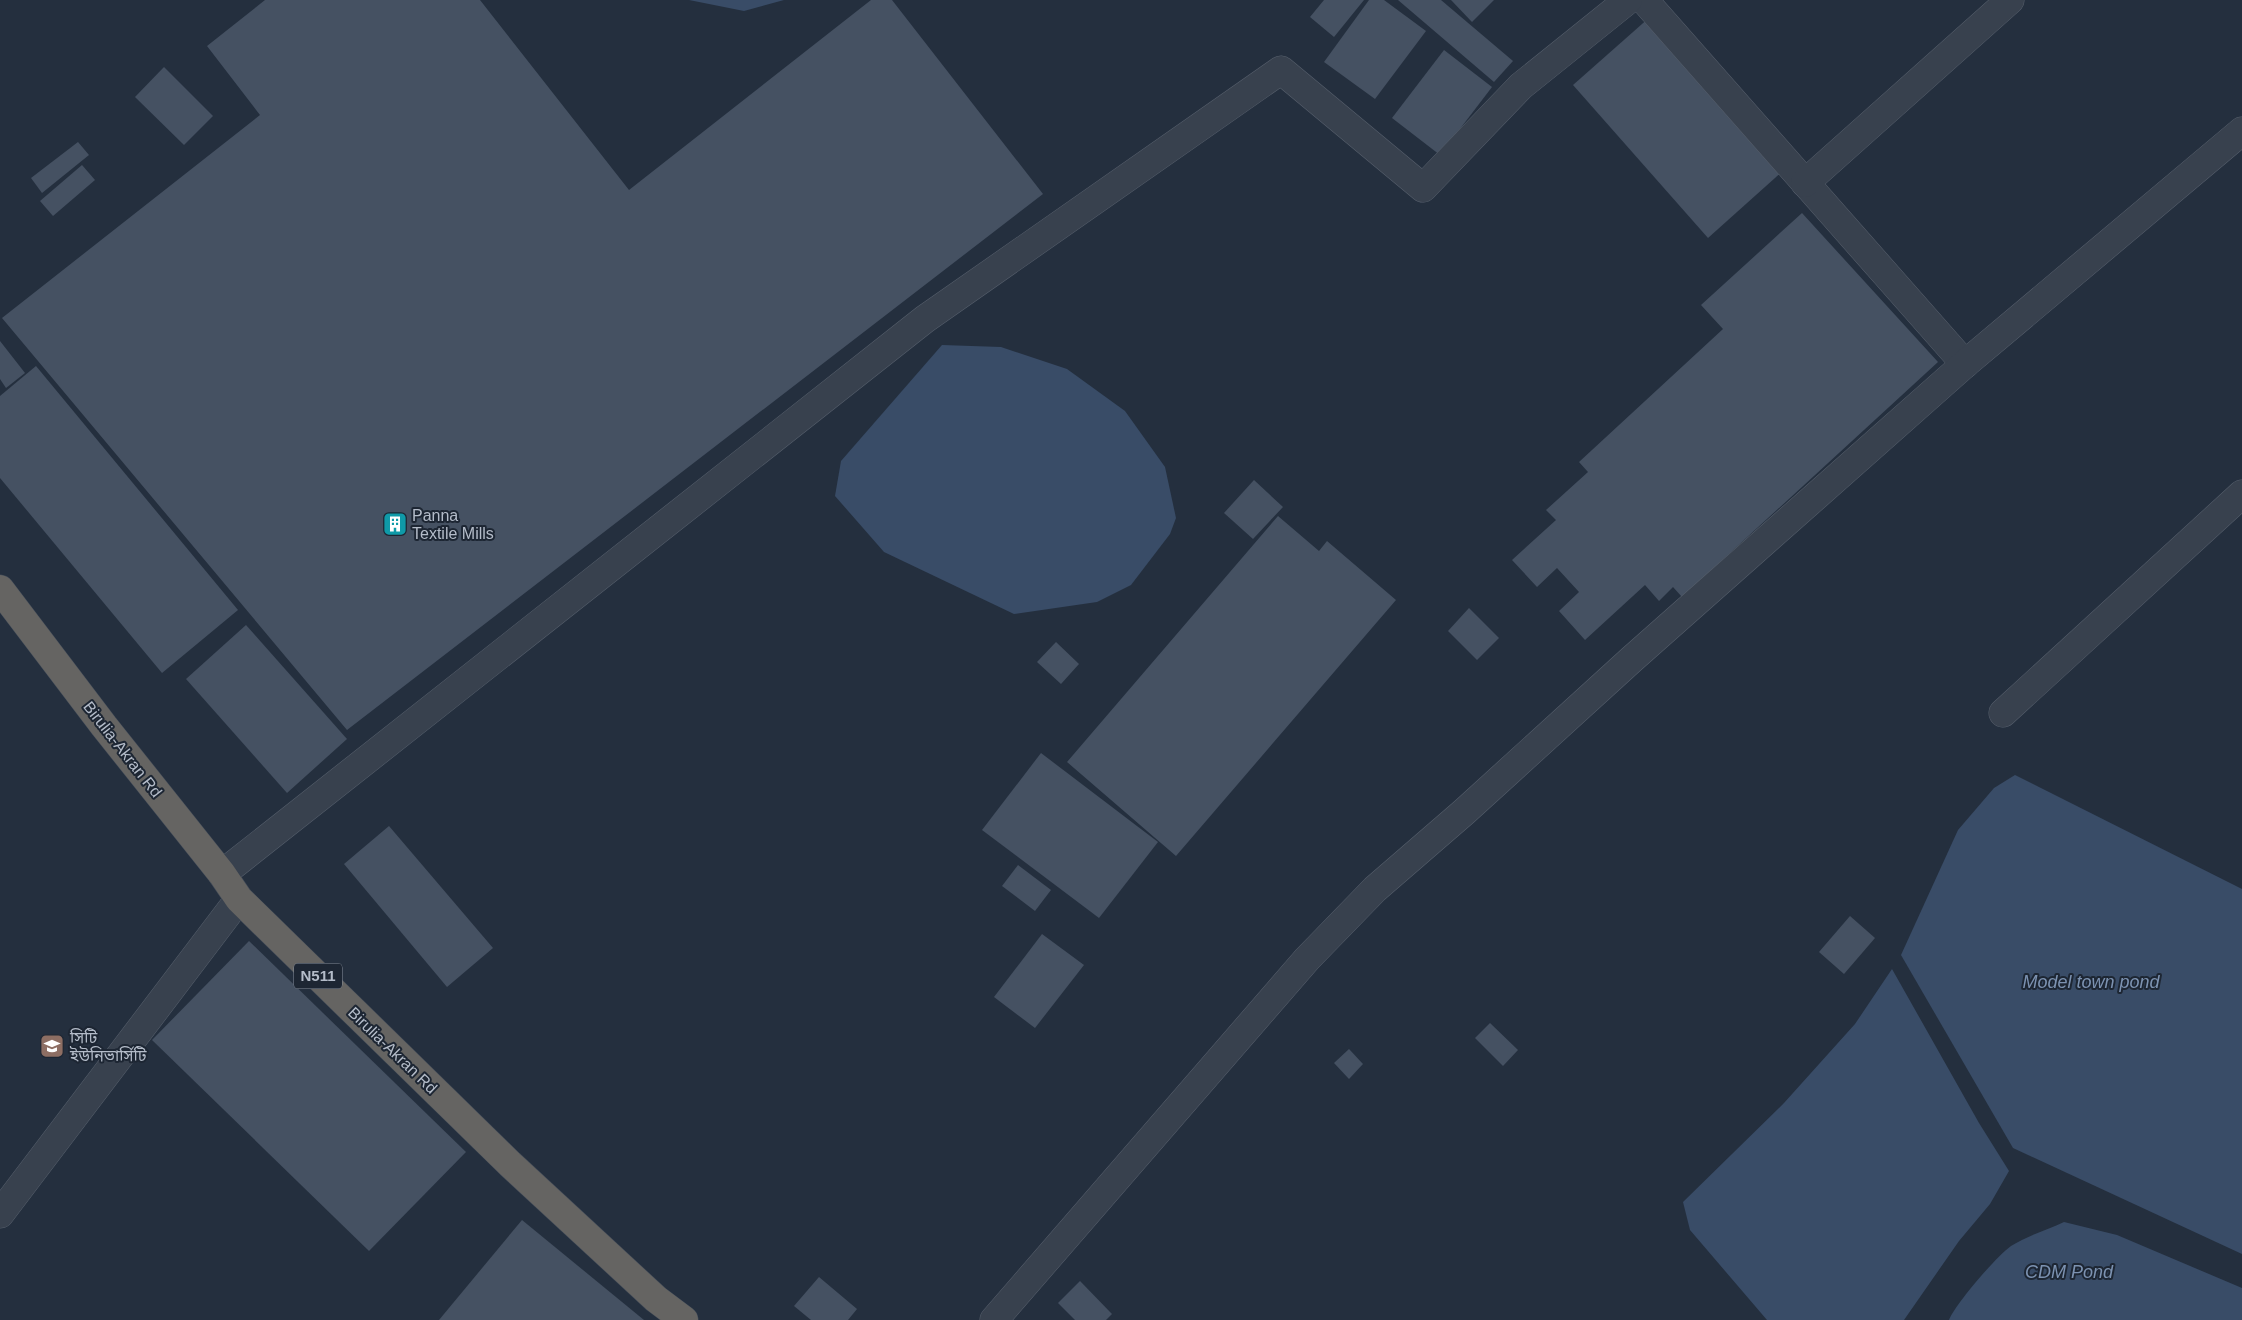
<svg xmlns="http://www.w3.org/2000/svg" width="2242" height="1320" viewBox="0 0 2242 1320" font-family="Arial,'Noto Sans Bengali',sans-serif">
	<rect width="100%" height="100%" fill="#242f3e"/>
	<g fill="#394c67">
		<polygon points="689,0 784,0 744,11"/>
		<polygon points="942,345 1001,347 1067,369 1125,411 1165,467 1176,518 1170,534 1131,585 1097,602 1014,614 884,552 835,496 841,461"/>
		<polygon points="2015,775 2242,889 2242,1254 2013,1148 1901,955 1958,830 1994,788"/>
		<polygon points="1892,969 1979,1123 2009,1171 1990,1204 1959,1241 1904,1320 1767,1320 1690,1230 1683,1202 1784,1103 1855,1024"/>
		<path d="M2064,1222L2117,1235L2242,1288V1320H1949C1956,1303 1996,1257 2011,1246C2026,1236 2047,1230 2064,1222Z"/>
	</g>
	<g fill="#455162">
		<polygon points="265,0 480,0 629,190 871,0 892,0 1043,194 347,730 2,318 260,115 207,46"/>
		<polygon points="1324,0 1364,0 1334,37 1310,17"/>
		<polygon points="1369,0 1384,0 1426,31 1375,99 1324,62"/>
		<polygon points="1398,0 1441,0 1513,61 1494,82"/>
		<polygon points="1451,0 1494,0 1472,22"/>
		<polygon points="1659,9 1794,161 1708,238 1573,85"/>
		<polygon points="1444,50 1492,87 1440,155 1392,118"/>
		<polygon points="164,67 213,116 184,145 135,97"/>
		<polygon points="78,142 89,155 42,193 31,178"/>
		<polygon points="82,165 95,180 53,216 40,201"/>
		<polygon points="1802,213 1938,362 1682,597 1673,587 1659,601 1645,585 1585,640 1559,611 1579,592 1557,568 1537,587 1512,560 1556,520 1546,510 1588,472 1579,462 1723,329 1701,305"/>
		<polygon points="0,341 25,373 6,388 0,379"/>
		<polygon points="36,366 238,610 162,673 0,478 0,396"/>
		<polygon points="1254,480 1283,507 1253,539 1224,513"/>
		<polygon points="1278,516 1319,551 1327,541 1396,600 1176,856 1067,762"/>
		<polygon points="1469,608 1499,638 1477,660 1448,631"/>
		<polygon points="246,625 347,739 287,793 186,679"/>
		<polygon points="1056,642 1079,664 1061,684 1037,662"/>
		<polygon points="1041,753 1158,842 1099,918 982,830"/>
		<polygon points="389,826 493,948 447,987 344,864"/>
		<polygon points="1018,865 1051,890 1035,911 1002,886"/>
		<polygon points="1850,916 1875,938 1844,974 1819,952"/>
		<polygon points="1042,934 1084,965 1035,1028 994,997"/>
		<polygon points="249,941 466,1152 369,1251 152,1040"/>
		<polygon points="1490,1023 1518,1050 1503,1066 1475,1038"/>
		<polygon points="1349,1049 1363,1064 1349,1079 1334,1063"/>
		<polygon points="522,1220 644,1320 439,1320"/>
		<polygon points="819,1277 857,1309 848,1320 811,1320 794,1306"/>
		<polygon points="1080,1281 1112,1314 1106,1320 1075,1320 1058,1303"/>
	</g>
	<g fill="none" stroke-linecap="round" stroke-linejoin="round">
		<g stroke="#565f6c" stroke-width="29">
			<g id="minor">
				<polyline points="1644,0 1965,364"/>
				<polyline points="1805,183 2010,0"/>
				<polyline points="2003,713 2242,494"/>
				<polyline points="222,874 925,319 1281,70 1423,188 1521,86 1628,0"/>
				<polyline points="0,1214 239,899"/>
				<polyline points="994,1320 1307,959 1375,889 1464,812 1632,659 1965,364 2242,131"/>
			</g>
		</g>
		<g stroke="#434c59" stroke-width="29">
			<polyline id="trunk" points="0,589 104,726 222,874 239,899 510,1164 656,1299 684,1320"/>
		</g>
		<use href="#minor" stroke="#38414e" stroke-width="28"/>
		<use href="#trunk" stroke="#656462" stroke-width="28"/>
	</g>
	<defs>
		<g id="building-square" transform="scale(1.25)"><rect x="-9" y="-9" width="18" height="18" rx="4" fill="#0f9aa8" stroke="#1d2633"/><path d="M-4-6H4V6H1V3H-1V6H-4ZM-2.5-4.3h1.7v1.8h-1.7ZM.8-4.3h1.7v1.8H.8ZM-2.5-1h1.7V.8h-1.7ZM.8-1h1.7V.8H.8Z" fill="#fff"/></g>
		<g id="university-square" transform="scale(1.25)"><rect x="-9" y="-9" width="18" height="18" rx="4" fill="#8d6e63" stroke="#1d2633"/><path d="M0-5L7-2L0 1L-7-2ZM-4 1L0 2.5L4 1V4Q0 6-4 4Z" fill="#fff"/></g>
	</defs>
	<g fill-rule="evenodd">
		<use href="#building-square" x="395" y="524"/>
		<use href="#university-square" x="52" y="1046"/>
	</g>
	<g text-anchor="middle" stroke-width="4" stroke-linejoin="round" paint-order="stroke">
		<rect fill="#1d2633" stroke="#878f9c" stroke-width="1" x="294" y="963.5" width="48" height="25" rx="4"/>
		<g font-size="15" font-weight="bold" fill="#b4bcc9">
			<text x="318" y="981">N511</text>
		</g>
		<g font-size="16" fill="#b4bcc9" stroke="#1d2633" text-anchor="start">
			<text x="412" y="521">Panna<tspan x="412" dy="18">Textile Mills</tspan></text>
			<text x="70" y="1043">সিটি<tspan x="70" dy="18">ইউনিভার্সিটি</tspan></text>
		</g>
		<g font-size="16" fill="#b4bcc9" stroke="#1d2633">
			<text transform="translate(123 749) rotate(52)" y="6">Birulia-Akran Rd</text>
			<text transform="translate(393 1050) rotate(44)" y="6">Birulia-Akran Rd</text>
		</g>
		<g font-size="18" font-style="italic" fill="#7c92b1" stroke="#1d2633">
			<text x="2091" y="988">Model town pond</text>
			<text x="2069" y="1278">CDM Pond</text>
		</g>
	</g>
</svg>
